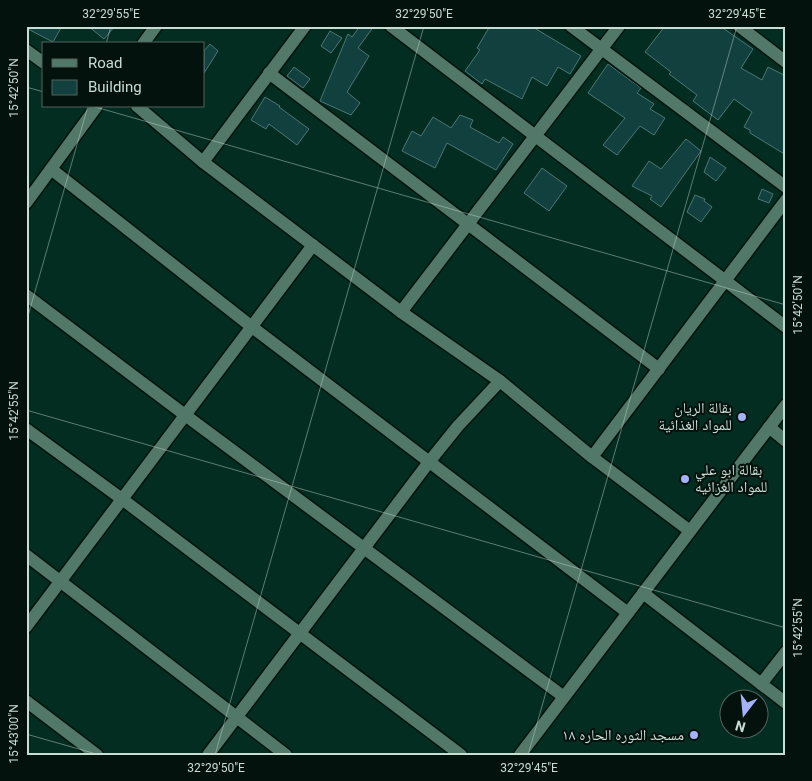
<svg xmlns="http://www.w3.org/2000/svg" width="812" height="781" viewBox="0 0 812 781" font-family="Roboto,'Noto Naskh Arabic',sans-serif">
	<rect width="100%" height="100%" fill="#042d21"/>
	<g fill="#12403e" stroke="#4b7774">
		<polygon points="26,26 62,26 53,42 26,28"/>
		<polygon points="88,26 115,26 104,39"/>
		<polygon points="360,26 374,26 358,48 369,56 347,92 360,103 351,115 320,101 348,34 352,37"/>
		<polygon points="490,26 531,26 581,56 570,74 558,67 547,86 532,77 522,99 485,79 482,84 465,71 480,50 477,48"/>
		<polygon points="665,26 720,26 753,49 741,68 762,80 768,67 786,76 786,155 750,133 750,130 744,127 752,112 734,99 718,120 693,101 697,95 669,74 671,72 645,52"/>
		<polygon points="330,31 342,38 331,53 321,46"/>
		<polygon points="210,44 218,51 204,73 204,51"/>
		<polygon points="608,64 641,88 637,93 654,104 650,109 665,118 654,135 640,126 617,155 603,145 625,118 588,93"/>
		<polygon points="294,67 310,79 303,88 287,76"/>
		<polygon points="265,97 280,106 279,107 309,129 297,145 269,124 266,129 251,120"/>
		<polygon points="460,115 473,120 470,127 499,143 503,137 513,144 496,170 447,143 435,168 402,151 412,131 421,136 433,117 451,128"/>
		<polygon points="686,139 701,151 661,207 650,199 652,196 632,186 649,161 661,169"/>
		<polygon points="710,157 726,168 716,181 704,172"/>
		<polygon points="542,168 567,186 549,211 524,193"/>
		<polygon points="762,189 773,194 769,203 758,199"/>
		<polygon points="695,195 705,199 704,201 712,207 701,222 687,212"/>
	</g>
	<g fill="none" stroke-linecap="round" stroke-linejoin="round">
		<g stroke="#00140b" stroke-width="15">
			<g id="minor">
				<polyline points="391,26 786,327"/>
				<polyline points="571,26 786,187"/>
				<polyline points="739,26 786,62"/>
				<polyline points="26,50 44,63"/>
				<polyline points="269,73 659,369"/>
				<polyline points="137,106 203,162 401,312 500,381 592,457 690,531"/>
				<polyline points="203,162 305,26"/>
				<polyline points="51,169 252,327 628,613"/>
				<polyline points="26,295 185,415 564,697"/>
				<polyline points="401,312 619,26"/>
				<polyline points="769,427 786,441"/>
				<polyline points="26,429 122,499 461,755"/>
				<polyline points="592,457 786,200"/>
				<polyline points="26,555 286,755"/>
				<polyline points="643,593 786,703"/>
				<polyline points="26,627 313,245"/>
				<polyline points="761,684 786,652"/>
				<polyline points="26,701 97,755"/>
				<polyline points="208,755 429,462 458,426 500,381"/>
				<polyline points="520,755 786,405"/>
			</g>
		</g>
		<g stroke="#00140b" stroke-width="15">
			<g id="tertiary">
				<polyline points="143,44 156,26"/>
				<polyline points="26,203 97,106"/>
			</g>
		</g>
		<use href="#minor" stroke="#517869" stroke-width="12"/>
		<use href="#tertiary" stroke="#517869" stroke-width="12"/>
	</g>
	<path fill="none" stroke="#c8ddd4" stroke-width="1" stroke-opacity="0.45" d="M106,44L111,26M26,87L44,92M92,106L786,305M26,323L88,106M26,410L786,628M26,734L100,755M215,755L424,26M528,755L737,26"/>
	<g fill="#a4b2fc" stroke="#04120d" stroke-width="2">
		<circle cx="742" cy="417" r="5"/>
		<circle cx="685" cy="479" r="5"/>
		<circle cx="694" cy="735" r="5"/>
	</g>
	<g text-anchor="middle" stroke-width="4" stroke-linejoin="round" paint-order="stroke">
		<g font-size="15" fill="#c8ddd4" stroke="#04120d" text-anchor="end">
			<text x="732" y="413">بقالة الريان<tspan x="732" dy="17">للمواد الغذائية</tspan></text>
			<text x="695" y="475" text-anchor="start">بقالة ابو علي<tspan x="695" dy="17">للمواد الغزائيه</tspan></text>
			<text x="684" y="740">مسجد الثوره الحاره ١٨</text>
		</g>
	</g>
	<rect width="812" height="781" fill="none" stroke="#04120d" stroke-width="55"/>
	<rect x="42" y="42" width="162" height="65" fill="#04120d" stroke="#52635d"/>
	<rect x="52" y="59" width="25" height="8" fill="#517869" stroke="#52635d"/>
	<text x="88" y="68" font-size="15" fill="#c8ddd4">Road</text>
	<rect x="52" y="80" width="25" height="15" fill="#12403e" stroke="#52635d"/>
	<text x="88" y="92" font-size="15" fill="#c8ddd4">Building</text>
	<g transform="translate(744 714) rotate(196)"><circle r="24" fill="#04120d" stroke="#52635d"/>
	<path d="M0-4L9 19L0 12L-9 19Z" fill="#a4b2fc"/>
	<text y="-8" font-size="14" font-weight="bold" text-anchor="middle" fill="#c8ddd4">N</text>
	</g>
	<rect x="28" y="28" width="756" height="726" fill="none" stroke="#c8ddd4" stroke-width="2"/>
	<g font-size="12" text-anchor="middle" fill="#c8ddd4">
		<text x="111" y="18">32°29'55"E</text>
		<text x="424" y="18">32°29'50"E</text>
		<text x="737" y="18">32°29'45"E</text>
		<text transform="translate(14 88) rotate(-90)" y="4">15°42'50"N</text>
		<text transform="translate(798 305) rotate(-90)" y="4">15°42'50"N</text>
		<text transform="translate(14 411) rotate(-90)" y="4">15°42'55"N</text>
		<text transform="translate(798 628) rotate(-90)" y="4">15°42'55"N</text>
		<text transform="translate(14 734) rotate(-90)" y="4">15°43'00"N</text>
		<text x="216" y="772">32°29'50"E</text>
		<text x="529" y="772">32°29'45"E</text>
	</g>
</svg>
